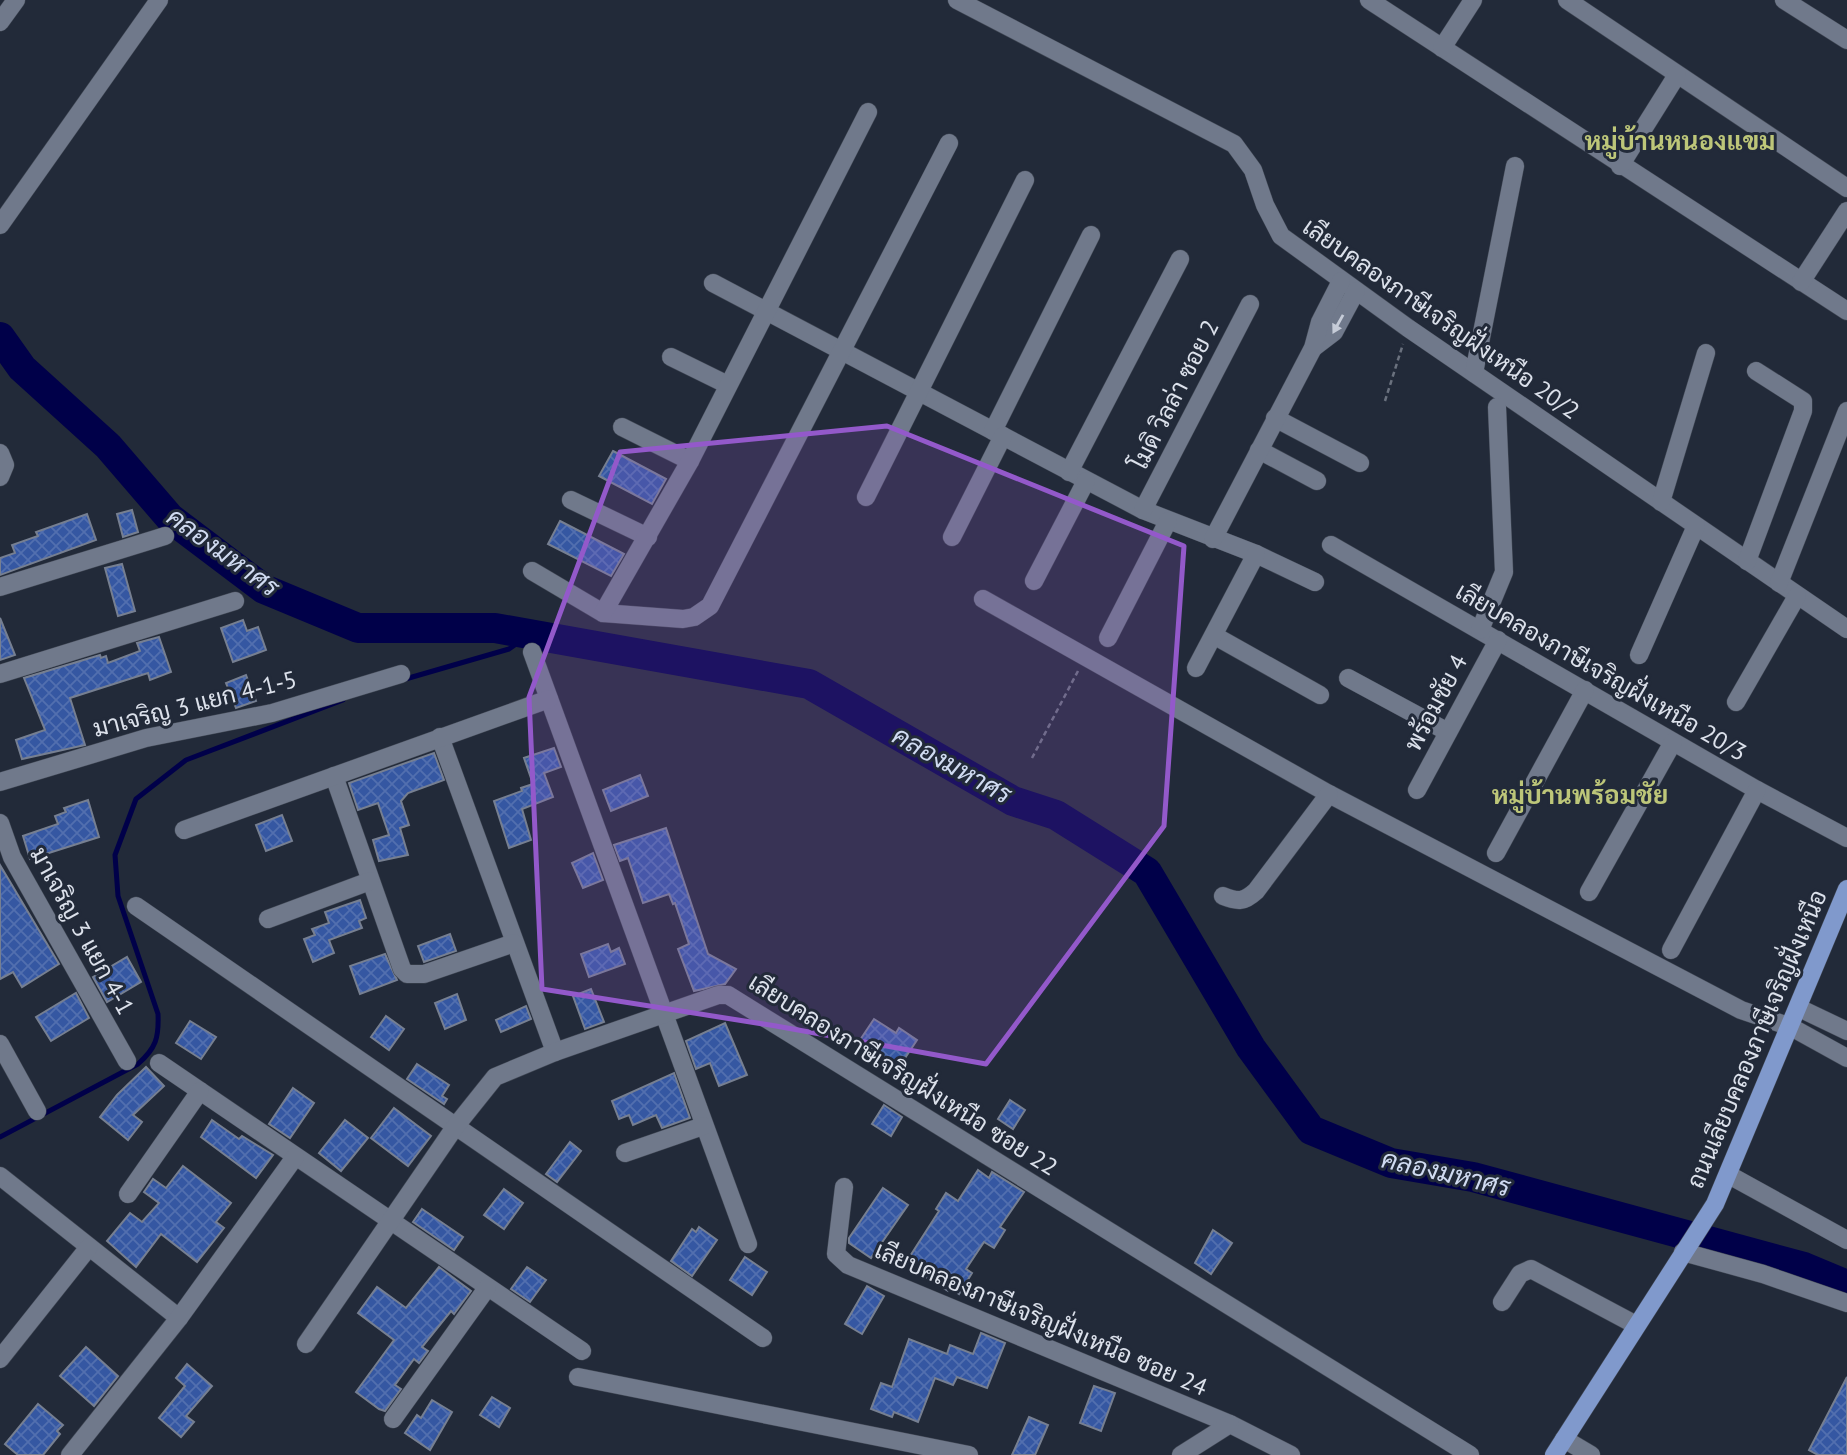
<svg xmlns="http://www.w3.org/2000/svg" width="1847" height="1455" viewBox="0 0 1847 1455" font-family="'PT Sans',Sarabun,sans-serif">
	<defs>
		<pattern id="building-cross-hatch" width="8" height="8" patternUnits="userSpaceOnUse" patternTransform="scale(1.75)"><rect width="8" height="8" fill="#3557a2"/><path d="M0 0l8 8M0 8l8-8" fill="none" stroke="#526faf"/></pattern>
	</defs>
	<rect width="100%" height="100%" fill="#222a39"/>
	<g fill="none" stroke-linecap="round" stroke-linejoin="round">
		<g stroke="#000049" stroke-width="5">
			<polyline points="402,680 509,649 529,635"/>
			<path d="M0,1137L138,1064C156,1048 159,1038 158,1014L118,896L115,855L136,799L186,760L343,700"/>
		</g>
		<polyline stroke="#000049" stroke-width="30" points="0,337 22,368 108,446 170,518 264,589 358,628 495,628 809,684 1013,801 1056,815 1147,872 1251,1048 1311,1130 1391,1163 1473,1177 1804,1267 1847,1285"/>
	</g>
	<g fill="url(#building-cross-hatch)" stroke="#767f91" stroke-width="2">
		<polygon points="613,451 666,479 652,504 599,476"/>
		<polygon points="132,510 138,532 123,537 117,514"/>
		<polygon points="87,514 96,540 0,575 0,558 15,553 12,545 38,536 36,532"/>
		<polygon points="560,521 624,554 611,576 548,544"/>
		<polygon points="122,564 135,611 118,616 105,568"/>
		<polygon points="0,618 15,655 0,660"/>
		<polygon points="243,620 247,631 258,627 266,650 233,662 221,628"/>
		<polygon points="159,637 171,672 150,680 148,673 70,698 85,745 22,759 16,740 45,730 24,678 100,655 101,658 106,656 108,663 140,651 137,643"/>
		<polygon points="246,675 256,701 236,708 226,683"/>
		<polygon points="554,748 561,767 544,773 553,797 522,809 531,840 509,848 494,801 522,791 521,788 533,784 524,758"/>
		<polygon points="434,753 444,780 408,793 401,801 409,825 400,828 408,855 379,861 373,840 389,835 378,803 358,810 349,783"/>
		<polygon points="640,775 648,796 611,811 603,790"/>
		<polygon points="88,800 99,837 30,859 23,836 58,824 55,816 66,812 64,808"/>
		<polygon points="282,815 292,841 266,851 256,825"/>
		<polygon points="666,828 708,954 736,969 725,984 694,991 678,949 689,944 675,903 673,904 669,894 643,903 628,858 620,861 614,845"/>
		<polygon points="593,853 603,880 583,888 572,863"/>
		<polygon points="0,865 59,964 22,987 13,972 0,979"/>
		<polygon points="360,900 366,918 359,921 362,928 329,940 334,953 313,962 304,939 315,935 312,929 329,923 325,912"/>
		<polygon points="450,934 456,951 424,962 418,946"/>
		<polygon points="608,944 611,952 619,948 625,964 589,977 581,954"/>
		<polygon points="385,954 397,980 360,994 350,966"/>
		<polygon points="127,957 141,982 107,1002 93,977"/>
		<polygon points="591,989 604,1022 585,1029 573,996"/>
		<polygon points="76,993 89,1018 51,1041 36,1017"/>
		<polygon points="457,994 466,1020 445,1029 435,1003"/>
		<polygon points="526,1006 531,1019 501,1032 496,1020"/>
		<polygon points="386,1016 404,1029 389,1050 371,1037"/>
		<polygon points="874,1019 896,1033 899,1028 917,1040 899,1067 860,1040"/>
		<polygon points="190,1021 216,1037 201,1059 176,1043"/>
		<polygon points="725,1023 747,1075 719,1086 710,1063 696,1069 686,1041"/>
		<polygon points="417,1064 449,1085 442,1096 447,1099 444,1104 407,1079"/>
		<polygon points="146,1067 164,1086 133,1115 142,1122 128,1140 100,1117 117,1095"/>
		<polygon points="674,1073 690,1118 662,1128 656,1115 633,1125 629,1115 619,1119 612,1101"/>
		<polygon points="293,1088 314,1103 290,1138 269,1124"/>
		<polygon points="1010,1100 1025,1110 1013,1129 998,1119"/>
		<polygon points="884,1105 902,1117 891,1136 872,1124"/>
		<polygon points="394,1108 431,1136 408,1166 371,1138"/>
		<polygon points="212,1120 239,1139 242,1136 273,1155 256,1178 201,1137"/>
		<polygon points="345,1120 368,1138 341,1171 319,1153"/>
		<polygon points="570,1142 581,1151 557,1182 546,1174"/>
		<polygon points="183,1166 231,1203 216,1222 224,1228 197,1262 161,1234 136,1267 107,1241 130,1213 142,1222 159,1203 144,1192 153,1179 166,1188"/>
		<polygon points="978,1170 989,1178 992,1172 1024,1192 1000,1227 1005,1230 994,1248 984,1242 966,1269 972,1273 959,1294 950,1288 948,1291 905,1264 939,1211 936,1209 946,1193 958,1201"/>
		<polygon points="883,1188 908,1205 871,1258 849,1243 849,1238"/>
		<polygon points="504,1189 523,1203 504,1229 484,1215"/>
		<polygon points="422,1209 463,1237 454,1250 413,1222"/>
		<polygon points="699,1227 717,1240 692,1276 671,1261 692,1229 696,1232"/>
		<polygon points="1213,1230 1232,1243 1211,1274 1195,1263"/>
		<polygon points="745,1257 767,1272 752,1295 730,1280"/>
		<polygon points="439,1267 471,1291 454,1314 451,1311 422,1347 428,1351 419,1363 414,1359 395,1385 401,1389 385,1411 379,1409 356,1392 394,1340 358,1313 377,1287 406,1308"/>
		<polygon points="527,1267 546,1280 530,1302 511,1289"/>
		<polygon points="867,1286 884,1296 862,1334 845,1324"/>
		<polygon points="981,1333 1005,1343 987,1388 957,1377 953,1385 935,1378 918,1422 894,1412 892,1417 871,1409 881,1383 892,1387 909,1339 947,1354 950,1345 973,1354"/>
		<polygon points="86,1347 118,1376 94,1406 60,1376"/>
		<polygon points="187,1364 212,1386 186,1416 194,1422 181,1437 159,1418 185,1386 176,1378"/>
		<polygon points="1847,1377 1847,1455 1818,1455 1809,1450"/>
		<polygon points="1094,1386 1115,1393 1101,1431 1080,1423"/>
		<polygon points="492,1397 510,1408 499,1427 480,1415"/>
		<polygon points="432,1400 452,1412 430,1450 405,1433 417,1415 421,1418"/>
		<polygon points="38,1404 63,1425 57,1431 60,1434 43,1455 18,1455 5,1444"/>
		<polygon points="1029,1417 1048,1425 1035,1455 1012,1455"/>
	</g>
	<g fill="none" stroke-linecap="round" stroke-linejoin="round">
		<g stroke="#414855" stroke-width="19">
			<g id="minor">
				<polyline points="957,0 1234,144 1253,170 1265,205 1281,236 1408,328 1847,629"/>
				<polyline points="1369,0 1847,311"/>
				<polyline points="1567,0 1847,188"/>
				<polyline points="1784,0 1847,40"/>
				<polyline points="0,22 16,0"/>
				<polyline points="1442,48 1473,0"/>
				<polyline points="1620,166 1677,75"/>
				<polyline points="0,225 159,0"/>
				<polyline points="1801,282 1847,211"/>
				<polyline points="713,283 1143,510 1256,554 1315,582"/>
				<polyline points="1313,348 1334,332 1356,291"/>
				<polyline points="671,357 728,385"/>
				<polyline points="1474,373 1515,166"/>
				<polyline points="1275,418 1360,463"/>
				<polyline points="622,427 690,461"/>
				<polyline points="993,431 1091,235"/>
				<polyline points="1259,450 1317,481"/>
				<polyline points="0,453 5,465 0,477"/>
				<polyline points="1069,472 1180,259"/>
				<polyline points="866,497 1025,180"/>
				<polyline points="571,500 648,537"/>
				<polyline points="1661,502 1706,353"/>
				<polyline points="1143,510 1250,304"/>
				<polyline points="952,537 1003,436"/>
				<polyline points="1213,539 1313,348 1320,322 1341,281"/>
				<polyline points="1331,545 1757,790 1847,838"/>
				<polyline points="1747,561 1803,411 1803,401 1756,371"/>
				<polyline points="532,571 603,613 683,619 694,617 710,606 949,143"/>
				<polyline points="1034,581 1086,481"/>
				<polyline points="1779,583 1847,411"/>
				<polyline points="0,587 165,536"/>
				<polyline points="983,599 1329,794 1741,1010 1791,1027 1847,1058"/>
				<polyline points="603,613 690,461 868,112"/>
				<polyline points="1480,630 1504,572 1497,407"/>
				<polyline points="1215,636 1320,695"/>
				<polyline points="1108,638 1168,521"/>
				<polyline points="532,652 748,1244"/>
				<polyline points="1639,655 1696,526"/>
				<polyline points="1196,668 1256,554"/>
				<polyline points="0,674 235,601"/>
				<polyline points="1348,678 1448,732"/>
				<polyline points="1736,702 1797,596"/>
				<polyline points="440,737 555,1052"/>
				<polyline points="334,776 402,969 407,974 424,974 514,943"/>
				<polyline points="0,782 146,738 272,713 401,674"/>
				<polyline points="1417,790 1498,640"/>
				<polyline points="0,823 12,857 127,1061"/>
				<polyline points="184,830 549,699"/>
				<polyline points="1496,853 1585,690"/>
				<polyline points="1589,892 1673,742"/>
				<path d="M1223,896C1238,902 1244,902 1256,891L1329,794"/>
				<polyline points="136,906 763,1338"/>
				<polyline points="268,919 370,881"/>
				<polyline points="1671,950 1757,790"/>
				<polyline points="1799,1008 1847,1031"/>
				<polyline points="0,1044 37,1111"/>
				<polyline points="159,1063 582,1351"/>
				<polyline points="625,1153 703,1126"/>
				<polyline points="1729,1175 1847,1240"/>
				<polyline points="0,1176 179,1318"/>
				<polyline points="844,1187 836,1254 848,1265 1230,1424 1291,1455"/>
				<polyline points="128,1194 200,1091"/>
				<polyline points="1683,1252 1763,1274 1847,1303"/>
				<polyline points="1502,1302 1520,1274 1531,1269 1636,1325"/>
				<polyline points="306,1344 455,1127 495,1077 555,1052 718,995 728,995 1470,1455"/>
				<polyline points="0,1359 89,1247"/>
				<polyline points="578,1377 969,1455"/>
				<polyline points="393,1419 487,1288"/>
				<polyline points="1564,1439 1591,1455"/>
				<polyline points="70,1455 179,1318 295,1157"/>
				<polyline points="1181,1455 1230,1424"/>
			</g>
		</g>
		<g stroke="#414855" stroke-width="19">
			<polyline id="major" points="1554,1455 1715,1204 1847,889"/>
		</g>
		<g stroke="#6a717e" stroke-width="2.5" stroke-dasharray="5 3.5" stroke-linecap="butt">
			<polyline points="1385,401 1403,344"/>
			<polyline points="1032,758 1078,671"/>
		</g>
		<use href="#minor" stroke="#70798b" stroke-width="18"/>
		<use href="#major" stroke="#8099cc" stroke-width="18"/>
	</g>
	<defs><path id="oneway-solid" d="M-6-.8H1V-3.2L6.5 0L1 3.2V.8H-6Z" transform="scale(1.75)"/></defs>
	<use fill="#c6ccd8" href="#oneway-solid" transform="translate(1338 324) rotate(119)"/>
	<path fill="#9359ca" fill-opacity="0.2" stroke="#9359ca" stroke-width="5" stroke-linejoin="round" d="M887,426L1184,546L1164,826L986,1064L776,1026L542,989L529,697L620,452Z"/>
	<g text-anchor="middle" stroke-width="6" stroke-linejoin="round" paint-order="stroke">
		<g font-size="24" fill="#dce1eb" stroke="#222a39">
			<text transform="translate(1441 319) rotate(35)" y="8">เลียบคลองภาษีเจริญฝั่งเหนือ 20/2</text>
			<text transform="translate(1175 395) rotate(-63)" y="8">โมดิ วิลล่า ซอย 2</text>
			<text transform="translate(1601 672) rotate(30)" y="8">เลียบคลองภาษีเจริญฝั่งเหนือ 20/3</text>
			<text transform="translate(1436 703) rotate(-62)" y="8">พร้อมชัย 4</text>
			<text transform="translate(195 704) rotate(-14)" y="8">มาเจริญ 3 แยก 4-1-5</text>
			<text transform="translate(82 931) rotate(61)" y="8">มาเจริญ 3 แยก 4-1</text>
			<text transform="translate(1757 1039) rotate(-67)" y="8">ถนนเลียบคลองภาษีเจริญฝั่งเหนือ</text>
			<text transform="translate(903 1075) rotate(32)" y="8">เลียบคลองภาษีเจริญฝั่งเหนือ ซอย 22</text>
			<text transform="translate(1041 1319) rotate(23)" y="8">เลียบคลองภาษีเจริญฝั่งเหนือ ซอย 24</text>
		</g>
		<g font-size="26" font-weight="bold" fill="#bdc679" stroke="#222a39">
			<text x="1680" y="150">หมู่บ้านหนองแขม</text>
			<text x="1580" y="804">หมู่บ้านพร้อมชัย</text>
		</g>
		<g font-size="26" font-style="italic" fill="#d0dbf1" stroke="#222a39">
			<text transform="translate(223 552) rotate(36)" y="9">คลองมหาศร</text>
			<text transform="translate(952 765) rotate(29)" y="9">คลองมหาศร</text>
			<text transform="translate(1446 1173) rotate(13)" y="9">คลองมหาศร</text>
		</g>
	</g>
</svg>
